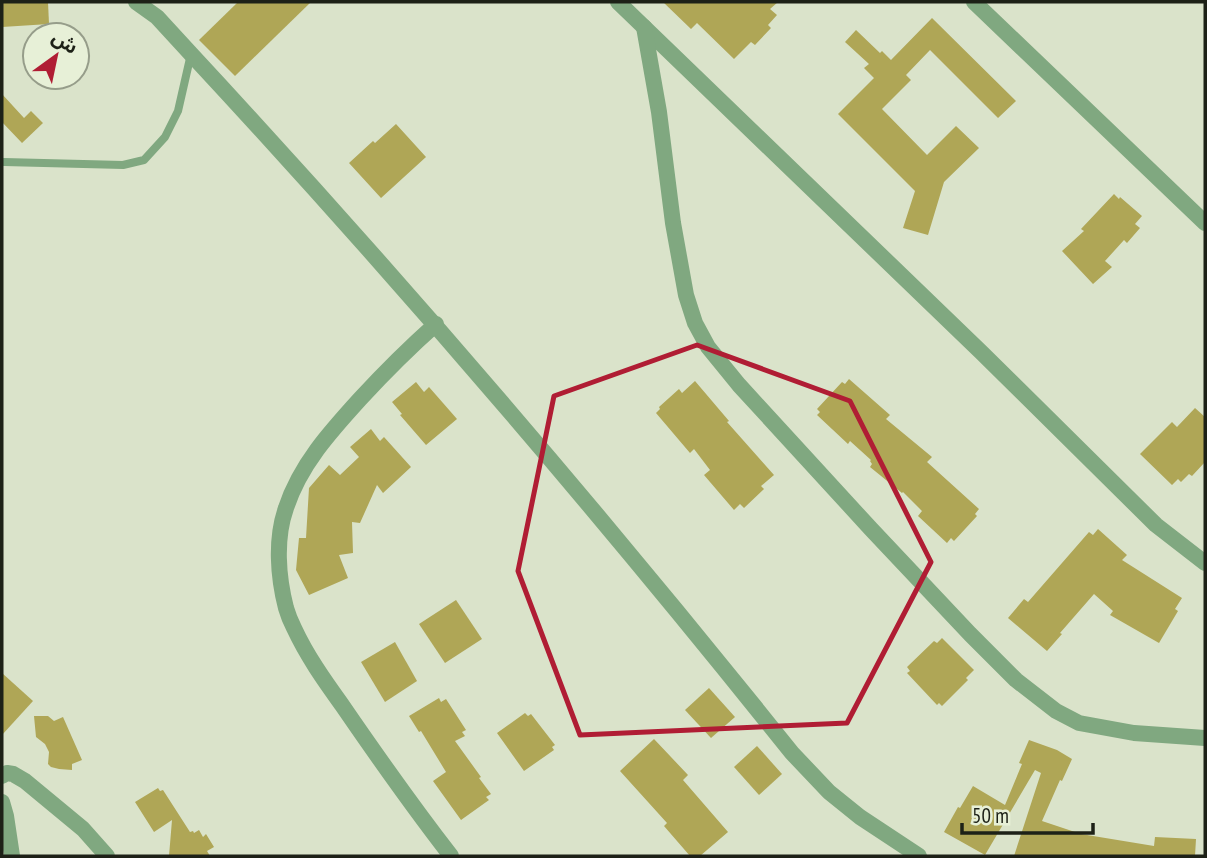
<svg xmlns="http://www.w3.org/2000/svg" width="1207" height="858" viewBox="0 0 1207 858" font-family="'PT Sans Narrow','Noto Sans Arabic',sans-serif">
	<rect width="100%" height="100%" fill="#dae3ca"/>
	<g fill="#afa656">
		<polygon points="2,2 48,2 49,24 2,27"/>
		<polygon points="238,2 311,2 235,76 199,40"/>
		<polygon points="663,2 778,2 770,9 777,15 768,25 771,28 755,45 751,42 734,59 697,23 691,29"/>
		<polygon points="932,18 1016,101 998,118 930,50 906,75 911,80 882,109 927,155 956,126 979,148 944,182 928,235 903,228 915,191 838,114 874,78 864,68 869,64 845,42 856,30 880,53 882,51 891,60"/>
		<polygon points="2,94 24,118 31,111 43,123 22,143 2,122"/>
		<polygon points="396,124 426,157 381,198 349,163 373,141 375,143"/>
		<polygon points="1114,194 1119,199 1120,197 1142,216 1135,224 1140,228 1127,243 1124,240 1105,261 1112,267 1093,284 1062,251 1084,231 1081,229"/>
		<polygon points="849,379 890,415 886,419 932,457 927,462 979,509 975,514 977,516 954,541 951,538 947,543 918,516 922,511 903,492 902,493 870,467 872,464 870,461 871,460 850,441 848,444 817,415 820,412 817,409 842,382 845,384"/>
		<polygon points="695,381 729,421 727,422 774,475 761,486 764,489 744,508 740,504 734,510 704,475 710,470 694,449 690,453 656,413 660,409 659,407 679,389 682,393"/>
		<polygon points="416,382 424,392 429,387 457,419 426,445 400,415 402,414 392,402"/>
		<polygon points="1195,408 1205,417 1205,462 1192,476 1189,474 1181,482 1178,479 1172,485 1140,454 1172,422 1177,427"/>
		<polygon points="371,429 380,441 384,437 411,467 383,493 377,485 360,523 352,522 353,553 339,555 348,578 309,595 296,570 299,538 306,538 309,488 329,465 340,475 359,457 350,447"/>
		<polygon points="1098,529 1127,555 1122,560 1182,598 1175,609 1178,611 1159,643 1110,615 1113,611 1094,594 1060,633 1062,634 1047,651 1008,618 1024,599 1028,602 1089,532 1093,535"/>
		<polygon points="456,600 482,639 445,663 419,624"/>
		<polygon points="942,638 974,670 966,678 968,680 942,706 939,703 937,705 907,673 910,671 907,667 934,641 937,643"/>
		<polygon points="395,642 417,681 385,702 361,662"/>
		<polygon points="2,673 33,701 2,735"/>
		<polygon points="709,688 735,717 711,738 685,710"/>
		<polygon points="439,698 441,702 446,699 466,730 462,732 465,736 455,741 481,777 479,778 491,794 486,797 489,800 461,820 433,781 446,772 421,731 419,732 409,716"/>
		<polygon points="525,713 528,716 531,714 555,745 552,747 554,750 524,771 497,733"/>
		<polygon points="34,716 48,716 54,721 63,717 82,760 72,764 72,770 59,769 51,767 48,764 49,752 45,744 36,737"/>
		<polygon points="654,739 688,775 683,780 728,832 700,856 690,856 664,826 667,823 620,771"/>
		<polygon points="1029,740 1057,750 1072,759 1062,781 1060,780 1042,821 1081,834 1154,846 1155,837 1196,839 1195,856 1014,856 1041,773 1035,770 985,855 944,832 958,807 960,808 973,786 1005,805 1022,764 1019,763"/>
		<polygon points="757,746 782,774 759,795 734,767"/>
		<polygon points="158,788 160,791 163,790 190,832 193,831 194,833 199,830 203,837 206,834 214,847 207,851 210,856 169,856 172,820 154,832 135,802"/>
	</g>
	<g fill="none" stroke-linecap="round" stroke-linejoin="round">
		<polyline stroke="#80a880" stroke-width="8" points="4,162 123,165 144,160 165,137 178,111 191,54"/>
		<g stroke="#80a880" stroke-width="16">
			<path d="M136,2L157,17L191,54C400,279 600,513 792,753L829,792L860,817L919,856"/>
			<polyline points="618,2 981,352 1156,525 1205,563"/>
			<polyline points="974,2 1205,223"/>
			<polyline points="644,27 659,112 673,223 686,295 695,323 708,347 739,385 871,529 970,634 1016,680 1056,711 1079,723 1134,733 1205,738"/>
			<path d="M436,324C409,348 384,373 360,399C330,432 300,465 286,508C275,539 278,577 286,608C288,615 291,622 294,628C307,656 324,680 342,705C377,756 413,807 451,856"/>
			<polyline points="2,776 7,773 13,774 25,781 83,829 107,856"/>
			<polyline points="2,802 6,816 12,856"/>
		</g>
	</g>
	<path fill="none" stroke="#b01d34" stroke-width="5" stroke-linejoin="round" d="M697,345L850,401L931,562L847,723L580,735L518,571L554,396Z"/>
	<rect width="1207" height="858" fill="none" stroke="#1d2117" stroke-width="7"/>
	<g transform="translate(56 56) rotate(33)"><circle r="33" fill="#e7f0d7" stroke="#969d8a" stroke-width="2"/>
	<path d="M0-5L12 26L0 18L-12 26Z" fill="#b01d34"/>
	<text y="-10" font-size="19" font-weight="bold" text-anchor="middle" fill="#1d2117">ش</text>
	</g>
	<path d="M962 823v10h131v-10" fill="none" stroke="#1d2117" stroke-width="3.5"/>
	<text x="972" y="823" font-size="21" fill="#1d2117" stroke="#e7f0d7" stroke-width="5" paint-order="stroke">50 m</text>
</svg>
